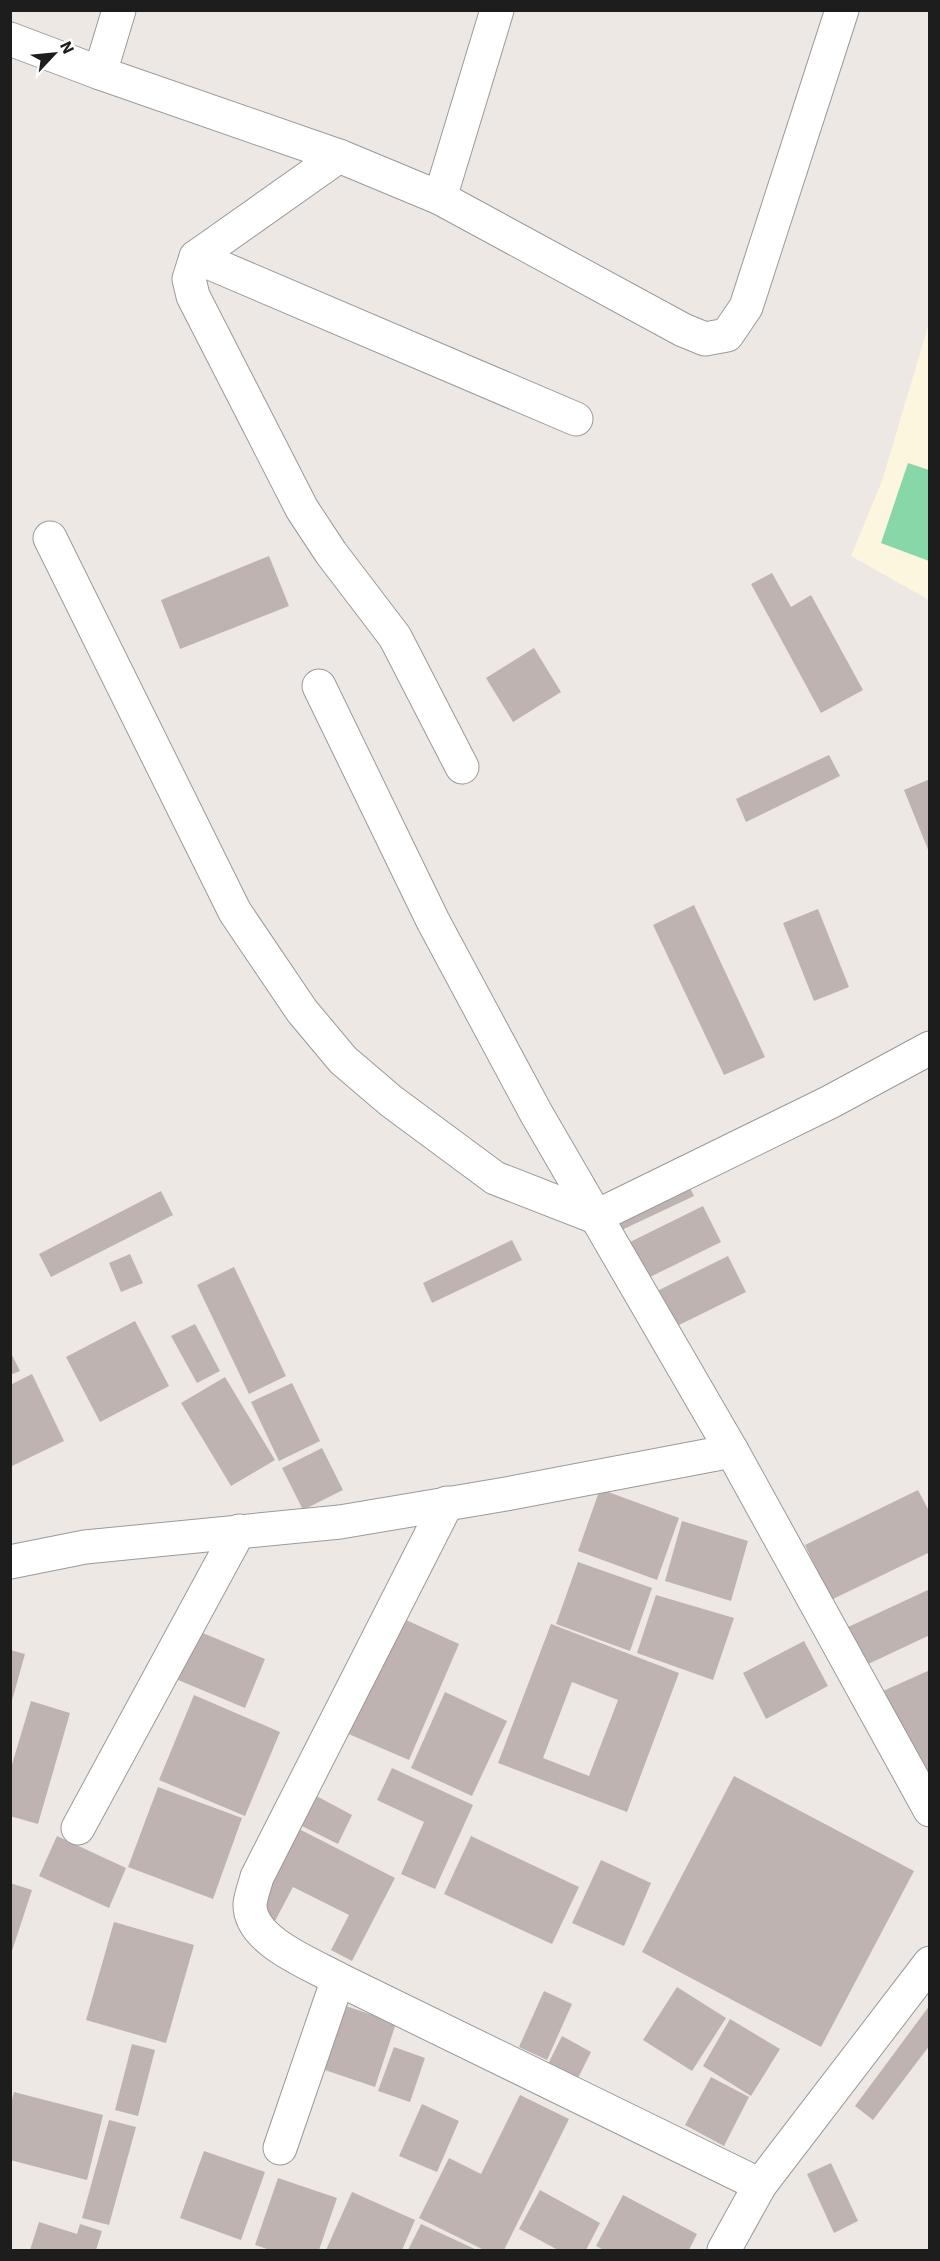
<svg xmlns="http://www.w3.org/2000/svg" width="940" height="2261" viewBox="0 0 940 2261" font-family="'IBM Plex Sans',sans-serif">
	<rect width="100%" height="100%" fill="#eee8e4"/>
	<polygon fill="#fcf6de" points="929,323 929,600 851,556 882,481"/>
	<polygon fill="#87d7a8" points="908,463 929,470 929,561 881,543"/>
	<g fill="#beb3b1" fill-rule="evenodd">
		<polygon points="269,556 289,606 180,649 161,600"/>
		<polygon points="772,573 791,607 811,595 863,690 821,713 751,584"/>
		<polygon points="534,648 561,692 513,722 486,678"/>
		<polygon points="829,755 840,776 746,822 736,799"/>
		<polygon points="930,779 930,852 929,852 904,790"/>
		<polygon points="694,905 765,1057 724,1075 653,925"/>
		<polygon points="818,909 849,987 814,1001 783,923"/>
		<polygon points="685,1178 694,1196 611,1235 603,1218"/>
		<polygon points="161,1191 173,1215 51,1277 39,1254"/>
		<polygon points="703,1206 721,1242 642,1281 624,1245"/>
		<polygon points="512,1240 522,1260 432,1303 423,1283"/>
		<polygon points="130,1254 143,1283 121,1292 109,1263"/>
		<polygon points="728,1256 746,1292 671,1329 653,1293"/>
		<polygon points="234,1267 286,1376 249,1394 197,1285"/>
		<polygon points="135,1321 169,1386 100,1422 66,1357"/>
		<polygon points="195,1324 220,1371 197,1383 171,1336"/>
		<polygon points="10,1351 20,1371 10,1375"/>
		<polygon points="32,1374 64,1441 10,1467 10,1385"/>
		<polygon points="225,1377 275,1460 231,1486 181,1403"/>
		<polygon points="292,1383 320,1441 279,1461 251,1402"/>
		<polygon points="322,1448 343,1490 303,1510 282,1468"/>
		<polygon points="600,1489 679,1518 657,1580 578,1551"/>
		<polygon points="918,1490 930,1513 930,1552 831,1600 805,1545"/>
		<polygon points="682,1521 748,1541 731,1601 665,1581"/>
		<polygon points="578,1562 652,1588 630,1651 556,1624"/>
		<polygon points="930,1589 930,1635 864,1666 846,1628"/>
		<polygon points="656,1595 734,1618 713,1680 637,1653"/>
		<polygon points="395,1615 459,1644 409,1760 344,1732"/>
		<path d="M551,1624L679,1673L627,1812L498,1763ZM572,1682L618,1700L589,1776L543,1758Z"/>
		<polygon points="191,1628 265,1659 245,1708 171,1677"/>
		<polygon points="804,1641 828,1686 766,1719 743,1673"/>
		<polygon points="10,1650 25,1654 11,1704 10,1704"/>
		<polygon points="930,1670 930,1792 883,1691"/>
		<polygon points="445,1692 507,1721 472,1796 411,1768"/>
		<polygon points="194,1695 280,1732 245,1816 159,1780"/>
		<polygon points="31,1701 70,1713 38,1824 10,1816 10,1771"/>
		<polygon points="392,1768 473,1805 435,1889 401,1874 424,1822 377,1800"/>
		<polygon points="734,1776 914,1871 821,2047 642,1952"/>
		<polygon points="158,1787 242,1818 213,1899 128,1867"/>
		<polygon points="309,1792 352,1815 338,1844 294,1822"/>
		<polygon points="299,1829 395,1878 352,1961 331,1950 349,1915 293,1887 275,1921 257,1912"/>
		<polygon points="57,1836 126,1868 109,1908 39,1876"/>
		<polygon points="471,1836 579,1887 552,1944 444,1894"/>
		<polygon points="601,1860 651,1883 624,1946 572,1923"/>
		<polygon points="10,1883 32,1890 11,1954 10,1954"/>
		<polygon points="114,1922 194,1945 166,2043 86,2020"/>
		<polygon points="677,1987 726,2018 692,2071 643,2040"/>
		<polygon points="544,1991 572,2004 547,2060 519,2047"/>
		<polygon points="340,2004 396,2023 375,2087 319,2068"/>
		<polygon points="930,2005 930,2045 873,2120 855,2106"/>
		<polygon points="730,2019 780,2049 751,2096 703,2066"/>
		<polygon points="562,2036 591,2052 576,2082 547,2066"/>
		<polygon points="132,2044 155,2050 138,2116 115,2110"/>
		<polygon points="394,2047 425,2058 410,2102 378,2091"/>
		<polygon points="711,2077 749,2097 724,2146 685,2125"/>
		<polygon points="14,2092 103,2115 87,2180 10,2160 10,2107"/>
		<polygon points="520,2095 569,2119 504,2250 484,2250 419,2218 449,2158 481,2174"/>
		<polygon points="422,2104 459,2121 437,2172 399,2156"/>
		<polygon points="109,2120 136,2127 109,2225 82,2218"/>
		<polygon points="204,2151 265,2172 241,2240 180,2218"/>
		<polygon points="831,2163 858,2221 834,2233 807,2174"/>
		<polygon points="278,2178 337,2198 319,2250 270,2250 255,2245"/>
		<polygon points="540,2190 600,2223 586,2250 558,2250 519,2229"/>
		<polygon points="352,2192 415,2220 402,2250 326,2250"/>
		<polygon points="623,2195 697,2234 689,2250 604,2250 596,2246"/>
		<polygon points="39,2222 77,2234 80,2224 102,2231 96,2250 30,2250"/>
		<polygon points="421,2224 477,2250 408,2250"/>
	</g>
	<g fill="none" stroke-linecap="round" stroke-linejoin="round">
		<g stroke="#9a9a9a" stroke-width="35">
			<g id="minor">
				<polyline points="10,39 100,73 339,156 440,198 683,330 705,339 727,335 746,307 842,10"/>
				<polyline points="100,73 119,10"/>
				<polyline points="339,156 196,257 189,279 193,296 302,509 331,553 395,637 462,767"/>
				<polyline points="440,198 497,10"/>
				<polyline points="196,257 576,419"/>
				<polyline points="50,538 235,912 302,1011 343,1060 391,1101 495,1178 595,1217 830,1102 930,1048"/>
				<polyline points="319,686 433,921 536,1113 732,1451 930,1810"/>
				<path d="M447,1503L257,1877C255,1885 251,1895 250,1904C249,1941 311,1964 338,1979L760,2185"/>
				<polyline points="10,1562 85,1547 340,1522 506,1494 732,1451"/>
				<polyline points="78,1828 239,1531"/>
				<polyline points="280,2148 338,1979"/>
				<polyline points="724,2250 760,2185 930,1963"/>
			</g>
		</g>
		<use href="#minor" stroke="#fff" stroke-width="33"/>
	</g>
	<rect width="940" height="2261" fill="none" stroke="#1d1d1d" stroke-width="24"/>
	<g transform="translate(54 54) rotate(64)" stroke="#ffffff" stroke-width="4.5" paint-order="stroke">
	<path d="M0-4.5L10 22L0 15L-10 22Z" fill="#1d1d1d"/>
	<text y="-9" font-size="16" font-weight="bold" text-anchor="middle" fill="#1d1d1d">N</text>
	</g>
</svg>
